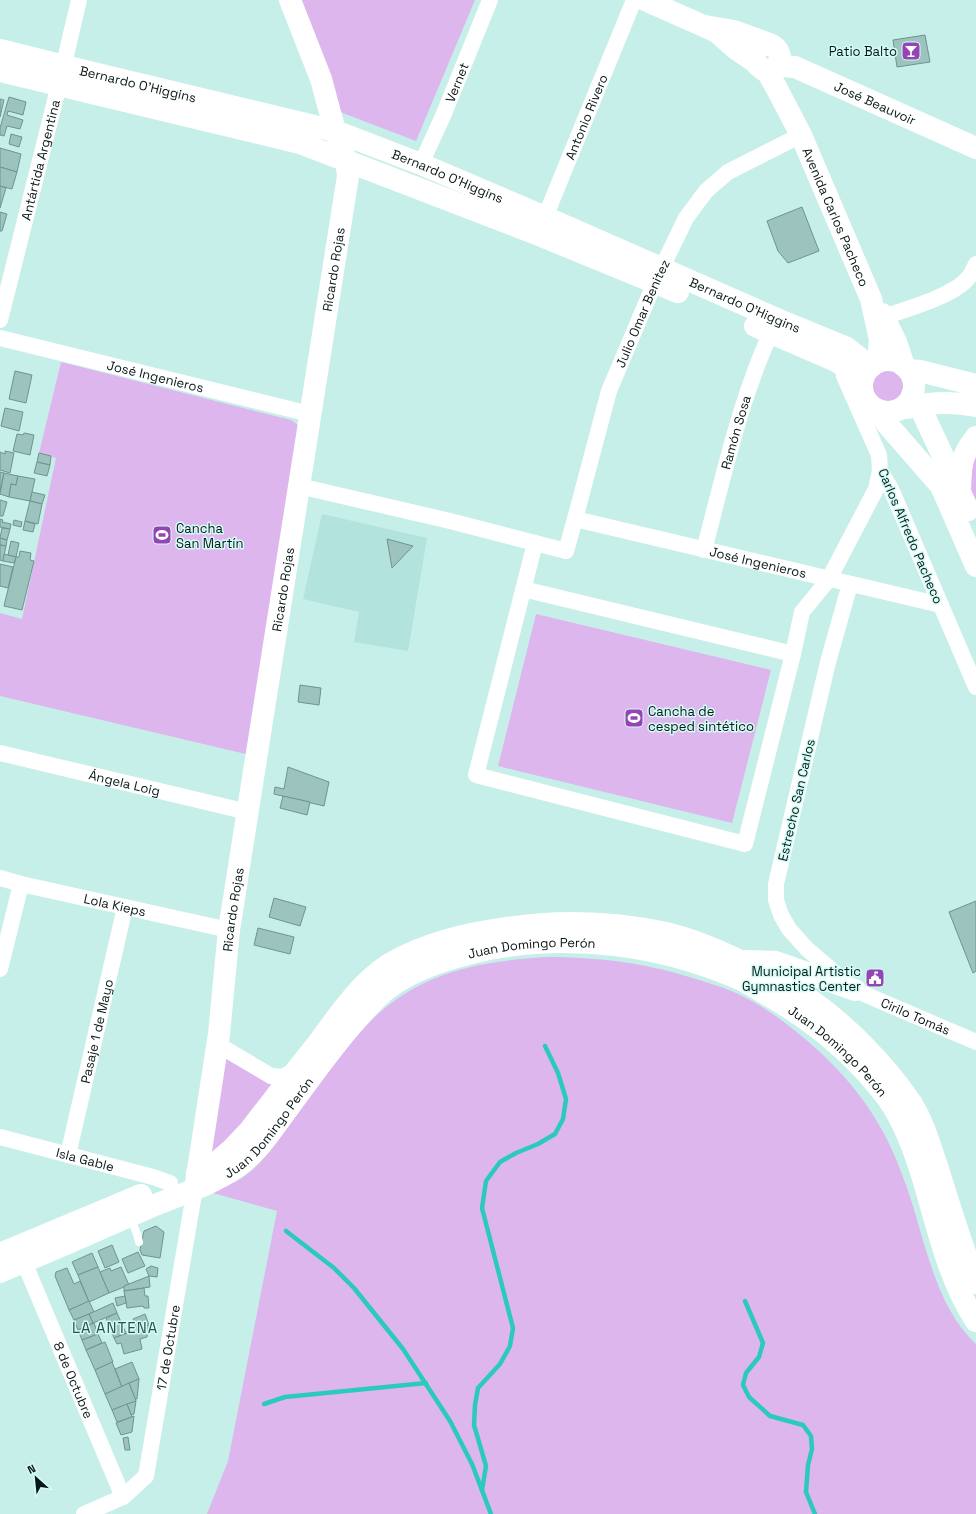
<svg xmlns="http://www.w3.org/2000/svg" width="976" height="1514" viewBox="0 0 976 1514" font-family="'Space Grotesk',sans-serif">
	<rect width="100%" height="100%" fill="#c7efe9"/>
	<polygon fill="#b3e3dd" points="322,514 427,538 408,651 354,642 359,612 303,599"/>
	<g fill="#ddb6ed">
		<polygon points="300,0 475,0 416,141 340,112"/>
		<polygon points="61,362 291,420 298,425 250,755 0,696 0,613 22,619 56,458 39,453"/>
		<circle cx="888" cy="386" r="19"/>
		<polygon points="976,446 976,500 973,497 967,483"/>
		<polygon points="536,614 771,670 732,823 498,766"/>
		<path d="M545,957C599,957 648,963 699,980C716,985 734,991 750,1000C776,1014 799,1033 821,1053C863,1093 887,1130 906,1185C925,1238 934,1305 976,1344V1514H207L228,1461L277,1211L195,1188C210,1188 223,1188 237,1181C259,1169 275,1144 290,1124C324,1079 357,1023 406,993C447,967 498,960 545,957Z"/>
		<polygon points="226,1055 271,1084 260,1101 229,1141 211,1153"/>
	</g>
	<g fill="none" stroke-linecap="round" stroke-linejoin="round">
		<g stroke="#2ccabd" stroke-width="4.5">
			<polyline points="286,1231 334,1268 354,1288 403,1349 450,1421 472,1464 491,1514"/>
			<polyline points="745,1301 763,1343 759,1357 746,1373 743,1385 749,1397 770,1416 803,1425 811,1436 812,1449 808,1465 806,1492 815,1514"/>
			<polyline points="264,1404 285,1397 426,1383"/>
			<polyline points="482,1490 486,1466 474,1425 475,1405 478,1388 500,1364 510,1346 513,1328 482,1208 486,1181 500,1162 516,1153 538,1144 555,1134 563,1119 566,1099 558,1073 545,1046"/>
		</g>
	</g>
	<g fill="#9dc3be" stroke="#6f948f">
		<polygon points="925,35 930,62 897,67 893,40"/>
		<polygon points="9,97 26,102 23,115 8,111 7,115 23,120 20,129 7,126 4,136 0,135 0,128"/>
		<polygon points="0,99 4,100 0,117"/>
		<polygon points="11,134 22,137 19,147 9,144"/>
		<polygon points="0,148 21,154 17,172 0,167"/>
		<polygon points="0,167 17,172 12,189 0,186"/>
		<polygon points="0,186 6,188 0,208"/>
		<polygon points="802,207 819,251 788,263 778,251 767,221"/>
		<polygon points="0,212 7,214 2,231 0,231"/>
		<polygon points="15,371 32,375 26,403 9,399"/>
		<polygon points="5,408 23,412 19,431 1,426"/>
		<polygon points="24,433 34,435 30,455 13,451 17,434 23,435"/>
		<polygon points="5,451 14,453 10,473 0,470 0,452 5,454"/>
		<polygon points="39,453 51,456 50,465 37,462"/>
		<polygon points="37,462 50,465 47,476 34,473"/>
		<polygon points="0,472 4,473 0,492"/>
		<polygon points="4,473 18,476 16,485 11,484 9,497 0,494"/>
		<polygon points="18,476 35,479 30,501 9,497 11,484 16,485"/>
		<polygon points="32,492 45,495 42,504 30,501"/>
		<polygon points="0,500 7,502 3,516 0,516"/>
		<polygon points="30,501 42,504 38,524 25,521"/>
		<polygon points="0,519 3,520 2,522 11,524 10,529 0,527"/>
		<polygon points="14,520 22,522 21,527 13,525"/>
		<polygon points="25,521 35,524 33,532 23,530"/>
		<polygon points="2,528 10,529 7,540 0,538"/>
		<polygon points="0,538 7,540 6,546 0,545"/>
		<polygon points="387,539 413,546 392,568"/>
		<polygon points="11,541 19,543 16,557 8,555"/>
		<polygon points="0,545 6,546 3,561 0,560"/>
		<polygon points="20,551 31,553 30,560 34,561 22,610 4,606 16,557 19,557"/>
		<polygon points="4,554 16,557 14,563 3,561"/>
		<polygon points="0,564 13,567 8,588 0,586"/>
		<polygon points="300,685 321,688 319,705 298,702"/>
		<polygon points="288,767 329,782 324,806 274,794 275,787 284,789"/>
		<polygon points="283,796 310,802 307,815 280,808"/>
		<polygon points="274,898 306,907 300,926 269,917"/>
		<polygon points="976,901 976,971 973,973 949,912"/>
		<polygon points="258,928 294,937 290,954 254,945"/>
		<polygon points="156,1226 164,1232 160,1258 142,1255 140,1250 144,1231"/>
		<polygon points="112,1245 119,1262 105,1268 98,1251"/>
		<polygon points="138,1252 145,1266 128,1273 122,1259"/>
		<polygon points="92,1253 98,1267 78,1275 72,1262"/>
		<polygon points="151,1266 158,1268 157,1277 149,1276 146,1269"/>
		<polygon points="98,1267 109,1293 89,1302 78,1275"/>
		<polygon points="121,1267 129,1285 109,1293 100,1272 110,1268 111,1271"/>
		<polygon points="67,1268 74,1284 80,1281 89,1302 69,1310 55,1276 56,1272"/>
		<polygon points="149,1276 150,1287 124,1291 124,1286"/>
		<polygon points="144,1288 145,1296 148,1296 149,1308 144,1308 143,1306 127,1308 124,1291"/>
		<polygon points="125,1296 126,1303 117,1306 115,1298"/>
		<polygon points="89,1301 94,1312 74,1320 69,1310"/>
		<polygon points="113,1303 117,1313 93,1323 89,1314"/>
		<polygon points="117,1313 126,1333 114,1338 106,1318"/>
		<polygon points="89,1314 93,1323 78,1330 74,1320"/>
		<polygon points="145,1314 149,1325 137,1329 133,1319"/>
		<polygon points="94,1323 98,1334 82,1340 78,1330"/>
		<polygon points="149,1325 147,1337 140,1339 142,1349 124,1354 121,1343 117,1344 114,1338"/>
		<polygon points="98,1334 102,1343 86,1350 82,1340"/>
		<polygon points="105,1342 113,1362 95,1370 86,1350"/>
		<polygon points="112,1362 122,1387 105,1394 95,1370"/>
		<polygon points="132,1362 139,1379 122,1387 115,1369"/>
		<polygon points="139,1379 137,1399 135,1399 129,1383"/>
		<polygon points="129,1383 136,1401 112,1410 105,1394"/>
		<polygon points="136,1401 134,1414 131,1415 127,1404"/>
		<polygon points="127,1404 132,1417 117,1422 112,1410"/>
		<polygon points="134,1416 132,1432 121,1435 116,1423"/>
		<polygon points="128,1437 130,1450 125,1450 123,1438"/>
	</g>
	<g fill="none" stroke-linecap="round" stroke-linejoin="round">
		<polyline stroke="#fff" stroke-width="8" points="130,1217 137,1234 139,1242"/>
		<g stroke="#fff" stroke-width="16">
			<path id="s1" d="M421,164L443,116L490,0"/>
			<path id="s2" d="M541,227L634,0"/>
			<path d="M884,317C906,309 954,296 968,278C972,274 974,268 976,264"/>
			<path id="s3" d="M0,320L59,85L79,0"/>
			<path id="s4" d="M0,338L310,414"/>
			<polyline points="844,376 879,455 880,471 891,489 976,687"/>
			<path id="s5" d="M299,486L450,521L566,551L575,519L609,391L655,282L686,218L706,191L728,172L801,135"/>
			<polyline points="969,513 975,509 976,509"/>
			<path id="s6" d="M575,519L941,605"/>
			<path id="s7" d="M704,550C724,475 741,394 775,324"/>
			<path id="s8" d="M850,584L828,662L776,884V900L781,915L789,929L807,949L855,990L976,1042"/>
			<polyline points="523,589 793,654 745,844 476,775 535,543"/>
			<polyline points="793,654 802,612 829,579 876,489 880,471"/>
			<path id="s9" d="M0,753L248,812"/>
			<path id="s10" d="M0,878L21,884L229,930"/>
			<polyline points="0,969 21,884"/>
			<polyline points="219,1034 222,1047 271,1076 283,1077 297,1069"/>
			<path id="s11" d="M0,1137L153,1177L170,1183"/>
			<path id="s12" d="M68,1155L125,907"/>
			<path id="s13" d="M24,1262L123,1497"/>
			<path id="s14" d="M84,1514L123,1497L146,1476L195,1188"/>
		</g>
		<g stroke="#fff" stroke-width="22">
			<polyline points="645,0 717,32 736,49 755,62"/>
			<path d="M705,26L734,31L772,45C792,58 769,82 755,62C753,51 761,42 772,45"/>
			<path id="s15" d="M0,50L64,66L335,131L421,164L545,217L777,319L847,348L871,367"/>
			<path id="s16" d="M761,68L768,73L777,89L801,135L871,299L880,340L878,362"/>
			<path id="s17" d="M773,68L782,66L795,67L976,148"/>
			<polyline points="0,71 300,143 539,235 678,292"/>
			<polyline points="882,314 896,342 904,366"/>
			<polyline points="755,326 838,362 851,372 862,390"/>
			<circle cx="888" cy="386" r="26"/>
			<polyline points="908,370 920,371 976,385"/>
			<polyline points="912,395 919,405 965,503"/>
			<path d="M907,408C931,402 952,401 976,406"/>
			<polyline points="878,410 887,424 941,486 976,566"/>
			<path d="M960,491C961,468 960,456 976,437"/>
			<polyline points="747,961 776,962 855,990"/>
			<path d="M197,1173L217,1162L232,1149L250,1130C272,1101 295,1072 318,1043C338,1016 359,984 388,965C424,943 465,934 507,928C560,920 614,922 666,933C696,940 723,952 750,966C768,975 786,984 803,995C843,1021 885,1064 912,1104C925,1125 930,1147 938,1169C950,1208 962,1246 976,1283"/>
			<path id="s18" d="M196,1183L219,1034L229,930L348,176L346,160L335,131L321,79L290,0"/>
			<polyline points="0,1254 141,1195"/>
			<path id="s19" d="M0,1272C52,1250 103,1228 155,1205C182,1194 213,1184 237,1167C257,1153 270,1133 284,1114C306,1084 327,1054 351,1026C363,1013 374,999 387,989C415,967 456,956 489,949C572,933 660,945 737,978C747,982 756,988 766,994C812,1020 855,1055 888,1099C903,1120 912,1144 920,1169C936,1219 947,1278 976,1321"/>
		</g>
	</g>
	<defs>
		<g id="bar-square" transform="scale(1)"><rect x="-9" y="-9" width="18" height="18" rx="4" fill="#9544b4" stroke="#d4fcf6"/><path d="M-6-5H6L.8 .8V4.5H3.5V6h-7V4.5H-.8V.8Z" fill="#fff"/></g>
		<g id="stadium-square" transform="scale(1)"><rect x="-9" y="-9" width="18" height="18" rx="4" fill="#9544b4" stroke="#d4fcf6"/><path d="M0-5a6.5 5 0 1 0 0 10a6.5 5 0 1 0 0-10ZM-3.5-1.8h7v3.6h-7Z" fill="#fff"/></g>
		<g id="civic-square" transform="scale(1)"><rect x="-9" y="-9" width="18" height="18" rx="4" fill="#9544b4" stroke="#d4fcf6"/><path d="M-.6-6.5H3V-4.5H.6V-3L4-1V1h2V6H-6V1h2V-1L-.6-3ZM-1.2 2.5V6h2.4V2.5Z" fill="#fff"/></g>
	</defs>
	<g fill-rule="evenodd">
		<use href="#bar-square" x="911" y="51"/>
		<use href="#stadium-square" x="162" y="535"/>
		<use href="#stadium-square" x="634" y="718"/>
		<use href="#civic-square" x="875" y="978"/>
	</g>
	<g text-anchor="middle" stroke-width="3" stroke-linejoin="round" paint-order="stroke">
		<g font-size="13" fill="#091816" stroke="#d4fcf6" text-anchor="end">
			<text x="897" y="56">Patio Balto</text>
			<text x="176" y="533" text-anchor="start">Cancha<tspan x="176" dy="15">San Martín</tspan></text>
			<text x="648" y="716" text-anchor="start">Cancha de<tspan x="648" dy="15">cesped sintético</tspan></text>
			<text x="861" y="976">Municipal Artistic<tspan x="861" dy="15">Gymnastics Center</tspan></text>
		</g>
		<g font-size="13" fill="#091816" stroke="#d4fcf6">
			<text dy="5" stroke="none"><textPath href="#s1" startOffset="89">Vernet</textPath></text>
			<text dy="5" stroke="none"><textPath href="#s15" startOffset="142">Bernardo O'Higgins</textPath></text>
			<text dy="5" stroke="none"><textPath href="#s17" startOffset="110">José Beauvoir</textPath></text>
			<text dy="5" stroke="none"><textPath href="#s2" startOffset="119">Antonio Rivero</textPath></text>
			<text dy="5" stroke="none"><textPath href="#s3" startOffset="165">Antártida Argentina</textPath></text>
			<text dy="5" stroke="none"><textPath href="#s15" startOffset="466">Bernardo O'Higgins</textPath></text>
			<text dy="5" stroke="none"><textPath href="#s16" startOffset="168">Avenida Carlos Pacheco</textPath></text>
			<text dy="5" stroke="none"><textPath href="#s18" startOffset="924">Ricardo Rojas</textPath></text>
			<text dy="5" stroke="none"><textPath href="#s15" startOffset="790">Bernardo O'Higgins</textPath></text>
			<text dy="5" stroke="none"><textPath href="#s5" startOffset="525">Julio Omar Benitez</textPath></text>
			<text dy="5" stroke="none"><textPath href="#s4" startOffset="160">José Ingenieros</textPath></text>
			<text dy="5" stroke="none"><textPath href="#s7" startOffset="122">Ramón Sosa</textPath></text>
			<text transform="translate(911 536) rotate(67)" y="5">Carlos Alfredo Pacheco</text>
			<text dy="5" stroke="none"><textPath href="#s6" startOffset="188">José Ingenieros</textPath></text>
			<text dy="5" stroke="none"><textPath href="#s18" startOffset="600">Ricardo Rojas</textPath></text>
			<text dy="5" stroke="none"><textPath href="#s9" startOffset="128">Ángela Loig</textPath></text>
			<text transform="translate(796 800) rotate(-77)" y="5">Estrecho San Carlos</text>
			<text dy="5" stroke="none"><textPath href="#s10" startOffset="118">Lola Kieps</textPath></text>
			<text dy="5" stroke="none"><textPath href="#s18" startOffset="276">Ricardo Rojas</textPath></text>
			<text dy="5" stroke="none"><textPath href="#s19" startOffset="646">Juan Domingo Perón</textPath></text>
			<text dy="5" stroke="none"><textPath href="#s8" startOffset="513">Cirilo Tomás</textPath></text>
			<text dy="5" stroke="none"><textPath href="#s12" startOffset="127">Pasaje 1 de Mayo</textPath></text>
			<text dy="5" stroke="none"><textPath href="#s19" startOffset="982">Juan Domingo Perón</textPath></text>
			<text dy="5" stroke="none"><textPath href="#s19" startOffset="310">Juan Domingo Perón</textPath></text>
			<text dy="5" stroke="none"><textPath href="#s11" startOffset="88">Isla Gable</textPath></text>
			<text dy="5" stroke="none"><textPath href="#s14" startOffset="204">17 de Octubre</textPath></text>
			<text dy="5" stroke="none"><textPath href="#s13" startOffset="128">8 de Octubre</textPath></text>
		</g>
		<g font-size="15" letter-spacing="1" fill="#2d504c" stroke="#d4fcf6">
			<text x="115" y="1333">LA ANTENA</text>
		</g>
	</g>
	<g transform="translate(36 1478) rotate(333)" stroke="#d4fcf6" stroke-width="3" paint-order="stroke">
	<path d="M0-3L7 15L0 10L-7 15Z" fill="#091816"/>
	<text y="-6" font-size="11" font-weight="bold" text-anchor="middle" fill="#091816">N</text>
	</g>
</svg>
